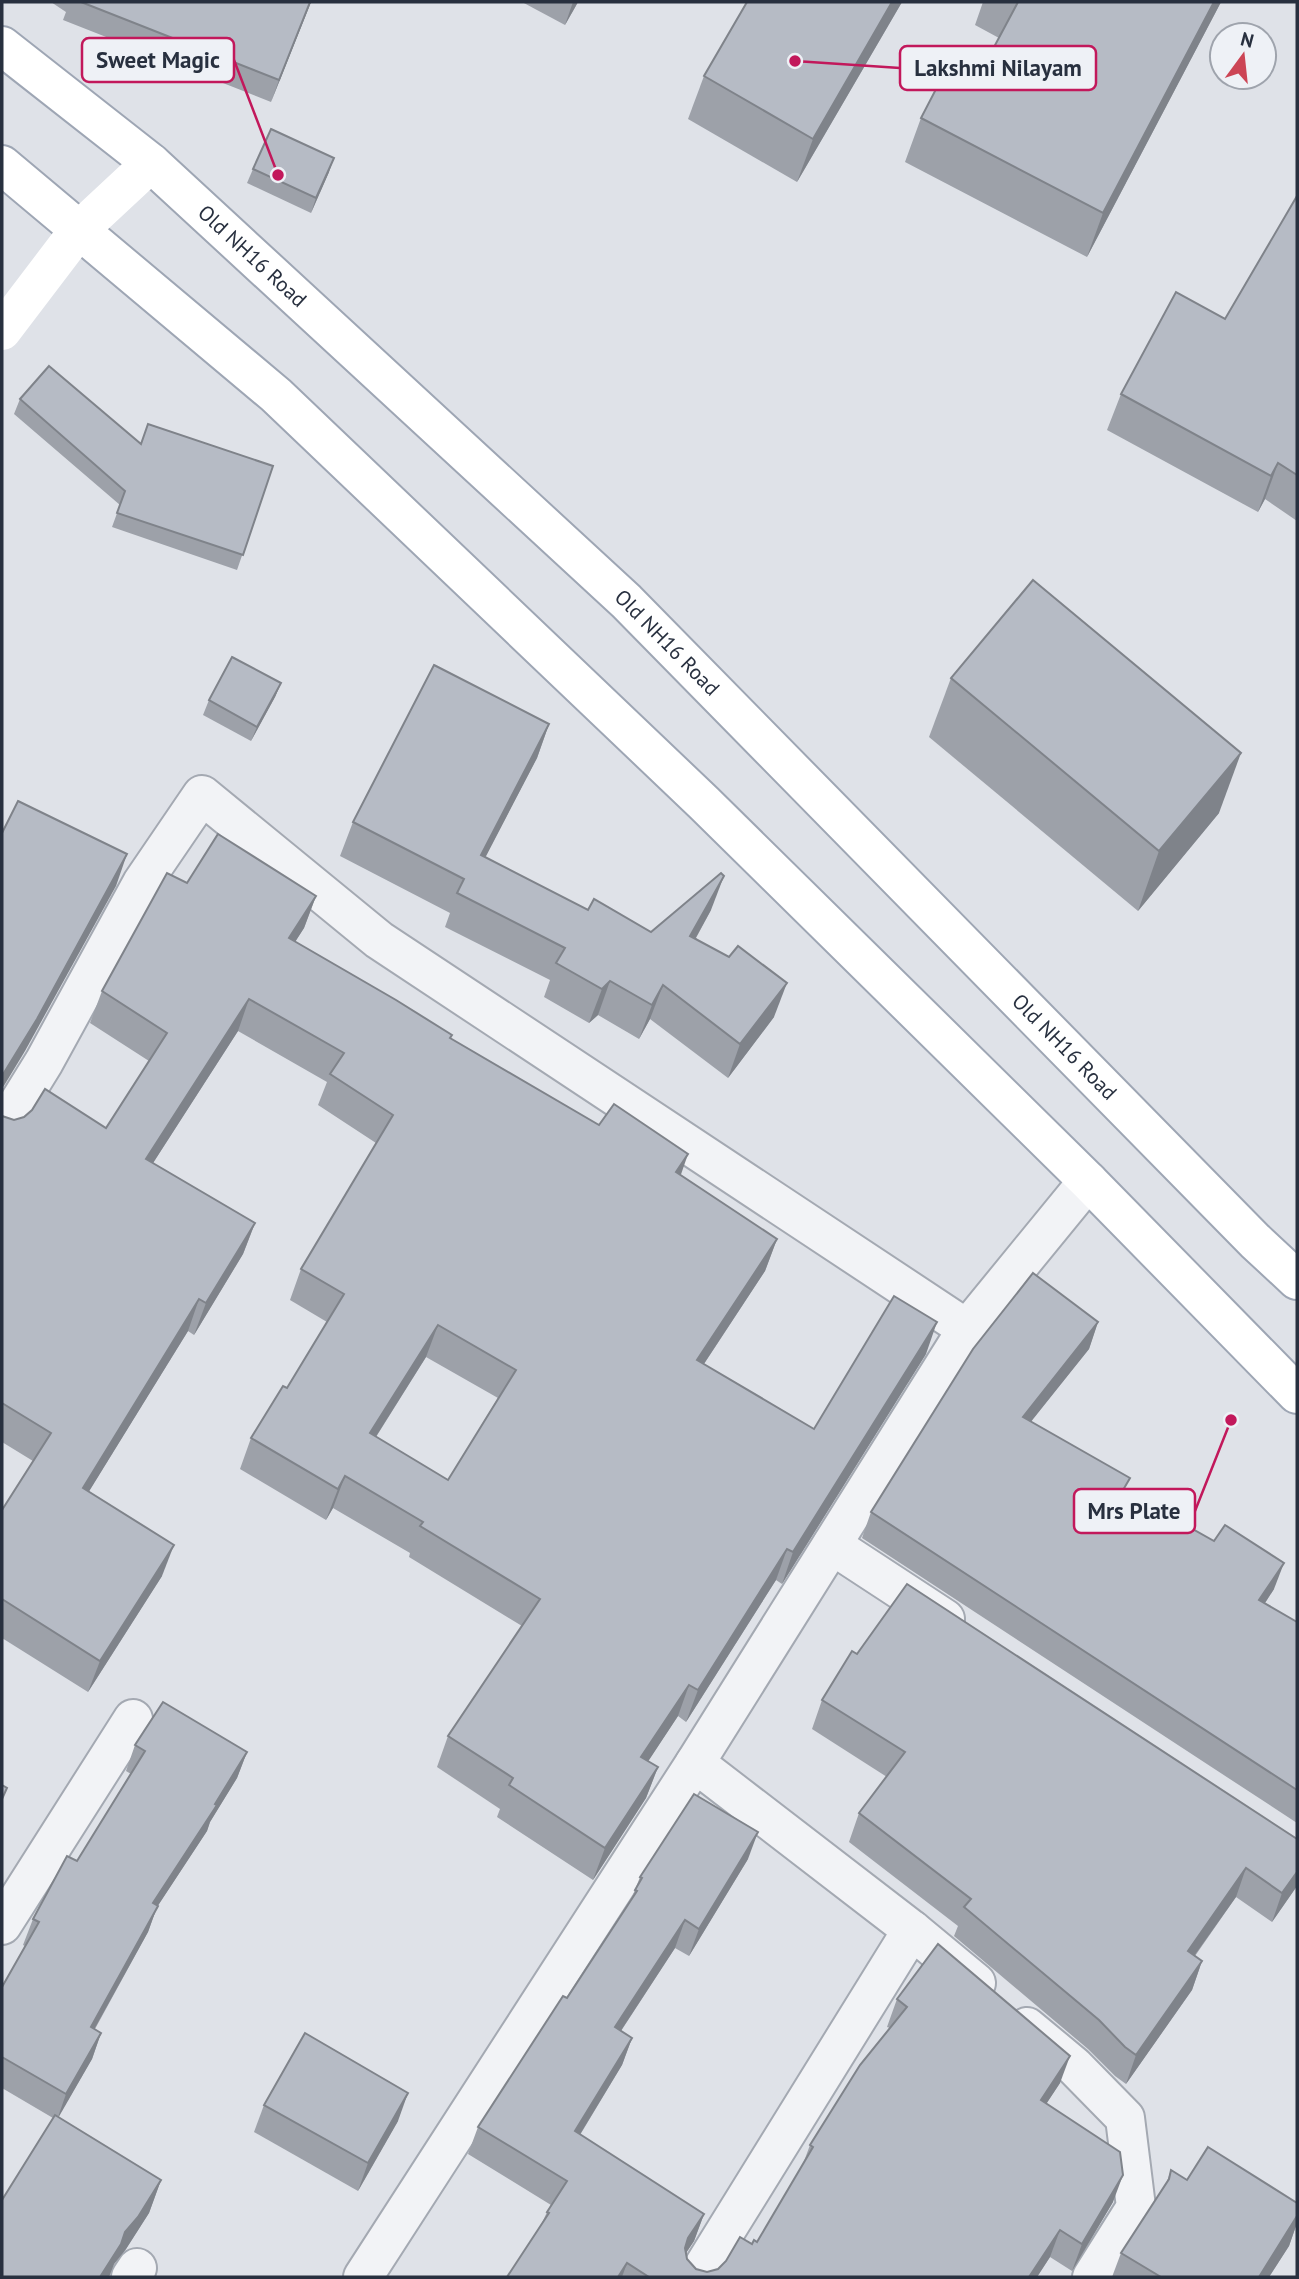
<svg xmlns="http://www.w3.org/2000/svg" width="1299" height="2279" viewBox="0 0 1299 2279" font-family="'PT Sans',sans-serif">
	<rect width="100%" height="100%" fill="#dfe2e8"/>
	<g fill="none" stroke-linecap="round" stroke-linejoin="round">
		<g stroke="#a4a9b2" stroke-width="42">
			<g id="street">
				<polyline points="2,1130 44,1062 142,883 202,795 379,940 967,1329"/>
				<polyline points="832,1545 945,1619"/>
				<polyline points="695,1763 912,1930 976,1983"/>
				<polyline points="2,1925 133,1719"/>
				<polyline points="1027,2027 1074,2066 1125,2118 1136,2207 1092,2277"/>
				<polyline points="131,2277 137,2268"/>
				<polyline points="363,2277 695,1763 967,1329 1088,1181"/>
				<polyline points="697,2277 912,1930"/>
			</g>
		</g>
		<g stroke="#9ea6b4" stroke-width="42">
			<g id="primary">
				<path id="s1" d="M2,46L151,163L626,601L1255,1241L1297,1280"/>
				<polyline points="2,165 276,395 704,803 1088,1181 1297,1394"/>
			</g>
		</g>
		<use href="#street" stroke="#f2f3f6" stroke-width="38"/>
		<polyline stroke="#fff" stroke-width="38" points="2,331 78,231 151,163"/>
		<use href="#primary" stroke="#fff" stroke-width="38"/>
	</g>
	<g fill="#9da1a9" fill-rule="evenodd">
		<polygon points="51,2 311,2 271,102 63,20 66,12"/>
		<polygon points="522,2 578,2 565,25"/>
		<polygon points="902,2 797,182 688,119 704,76"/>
		<polygon points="983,2 1221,2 1087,257 905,162 921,118 977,79 999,38 975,25"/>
		<polygon points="253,169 329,172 311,213 247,183"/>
		<polygon points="1297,196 1297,521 1265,499 1258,512 1107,430 1121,394 1225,319"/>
		<polygon points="20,399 141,444 273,466 237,570 112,527 120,505 14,414"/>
		<polygon points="951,678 1219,813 1138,911 929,737"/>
		<polygon points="281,683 275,697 251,741 203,715 209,700"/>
		<polygon points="549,724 537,758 485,857 588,910 651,932 711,910 696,938 774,1017 728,1078 650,1019 639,1039 598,1015 589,1023 544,997 550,980 445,927 450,913 340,856 353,822"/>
		<path d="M187,883L316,896L304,928L295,942L450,1038L681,1175L777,1239L765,1271L704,1364L814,1429L926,1354L782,1584L776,1580L686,1722L678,1716L648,1761L658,1767L646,1798L593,1880L497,1817L500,1809L437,1767L448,1736L522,1626L409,1557L410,1553L333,1508L326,1520L240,1469L251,1438L287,1388L327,1322L290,1300L301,1269L376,1143L318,1105L327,1082L238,1031L153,1163L255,1223L243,1254L194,1335L188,1331L89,1491L162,1576L88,1692L2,1638V1510L33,1461L2,1442V1116L14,1120L106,1128L149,1061L90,1023L102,991ZM426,1357L498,1398L448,1480L376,1437Z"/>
		<polygon points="1098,1322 1089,1349 1031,1421 1126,1491 1274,1589 1265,1603 1297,1622 1297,1823 862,1538 871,1512"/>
		<polygon points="857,1654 1297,1839 1297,1886 1272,1922 1236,1897 1195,1956 1202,1961 1192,1990 1126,2084 1115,2076 1088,2049 954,1936 958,1926 849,1842 859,1813 887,1777 812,1729 822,1700"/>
		<polygon points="135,1745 247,1752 237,1778 210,1822 207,1831 157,1907 148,1932 95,2029 101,2033 92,2059 58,2117 161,2180 149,2213 126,2249 114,2264 109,2277 2,2277 53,2118 2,2088 2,1987 25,1946 23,1945 33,1919 77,1861 131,1774 126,1771"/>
		<polygon points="748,1859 689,1956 675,1948 621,2031 632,2038 622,2065 580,2135 704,2214 694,2241 686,2253 687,2259 696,2269 707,2272 718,2269 752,2244 757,2242 803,2164 810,2145 890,2028 887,2027 897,1999 1060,2083 1046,2104 1113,2202 1072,2271 1050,2257 1037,2277 507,2277 542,2223 547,2212 551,2205 468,2154 478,2127 567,1998 631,1900 640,1877"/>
		<polygon points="264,2105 398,2121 358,2191 254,2132"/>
		<polygon points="1171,2170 1187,2180 1297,2203 1297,2223 1289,2246 1269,2277 1112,2277 1121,2253 1166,2184"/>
	</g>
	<g fill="#7f838a">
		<polygon points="310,2 311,2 271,102 279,80"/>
		<polygon points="573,2 578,2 565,25"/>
		<polygon points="892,2 902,2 797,182 813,139"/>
		<polygon points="1214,2 1221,2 1087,257 1103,213"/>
		<polygon points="334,158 329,172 311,213 316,198"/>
		<polygon points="1278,463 1265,499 1258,512 1271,476"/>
		<polygon points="281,683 275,697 251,741 257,727"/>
		<polygon points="549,724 537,758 469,889 481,855"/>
		<polygon points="1241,753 1219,813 1138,911 1159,851"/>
		<polygon points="127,854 116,886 25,1051 2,1089 2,1076"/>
		<polygon points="724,876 711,910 678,970 690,936"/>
		<polygon points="316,896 304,928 277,970 289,938"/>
		<polygon points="610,981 598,1015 589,1023 602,989"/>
		<polygon points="787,983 774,1017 728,1078 740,1044"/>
		<polygon points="663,985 650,1019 639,1039 652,1005"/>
		<polygon points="249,999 238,1031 135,1191 146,1159"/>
		<polygon points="688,1154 677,1186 676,1172"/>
		<polygon points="255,1223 243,1254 194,1335 206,1303"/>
		<polygon points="777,1239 765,1271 686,1391 697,1360"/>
		<polygon points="199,1299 188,1331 72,1519 83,1488"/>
		<polygon points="937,1322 926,1354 782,1584 793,1552"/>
		<polygon points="1098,1322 1089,1349 1014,1443 1023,1417"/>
		<polygon points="438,1325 426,1357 358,1465 370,1433"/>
		<polygon points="345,1476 333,1508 326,1520 338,1489"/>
		<polygon points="174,1545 162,1576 88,1692 100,1661"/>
		<polygon points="787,1549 776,1580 686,1722 698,1690"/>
		<polygon points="1284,1563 1274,1589 1250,1626 1259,1600"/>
		<polygon points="689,1685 678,1716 630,1789 641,1757"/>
		<polygon points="247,1752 237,1778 210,1822 207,1831 157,1907 148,1932 81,2053 91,2027 153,1903"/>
		<polygon points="658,1767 646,1798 593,1880 605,1848"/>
		<polygon points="758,1832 748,1859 689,1956 699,1929"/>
		<polygon points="1246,1868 1236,1897 1177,1980 1188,1951"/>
		<polygon points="1297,1872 1297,1886 1272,1922 1282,1893"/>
		<polygon points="685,1920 675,1948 605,2055 615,2027"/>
		<polygon points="1202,1961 1192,1990 1126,2084 1136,2055"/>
		<polygon points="101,2033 92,2059 57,2120 66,2094"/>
		<polygon points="632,2038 622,2065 565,2159 575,2131"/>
		<polygon points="1070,2056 1060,2083 1031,2127 1041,2100"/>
		<polygon points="408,2093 398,2121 358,2191 368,2163"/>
		<polygon points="1123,2175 1113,2202 1072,2271 1082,2244"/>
		<polygon points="161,2180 149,2213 126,2249 114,2264 109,2277 100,2277 125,2232"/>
		<polygon points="704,2214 694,2241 678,2265 688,2238"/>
		<polygon points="1297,2216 1297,2223 1289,2246 1269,2277 1259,2277"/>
		<polygon points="1060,2230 1050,2257 1037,2277 1029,2277"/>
		<polygon points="627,2263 622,2277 618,2277"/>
	</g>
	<g fill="#b6bbc5" stroke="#7f838a" stroke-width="2" fill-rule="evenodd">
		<polygon points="81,2 310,2 279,80"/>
		<polygon points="747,2 892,2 813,139 704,76"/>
		<polygon points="1018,2 1214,2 1103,213 921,118 949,64 977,79"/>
		<polygon points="271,129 334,158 316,198 253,169"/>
		<polygon points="1297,196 1297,475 1278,463 1271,476 1121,394 1176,292 1225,319"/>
		<polygon points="49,366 141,444 148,424 273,466 243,555 117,513 125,491 20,399"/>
		<polygon points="1033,580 1241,753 1159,851 951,678"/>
		<polygon points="232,657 281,683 257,727 209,700"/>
		<polygon points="434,665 549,724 481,855 588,910 594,899 651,932 721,873 724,876 690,936 729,957 738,946 787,983 740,1044 663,985 652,1005 610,981 602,989 556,963 565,948 457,893 464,879 353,822"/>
		<polygon points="18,801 127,854 37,1019 2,1076 2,833"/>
		<path d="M218,834L316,896L289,938L396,1000L452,1035L450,1038L599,1125L614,1104L688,1154L676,1172L777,1239L697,1360L814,1429L894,1296L937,1322L793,1552L787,1549L698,1690L689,1685L641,1757L658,1767L605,1848L509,1785L513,1778L448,1736L540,1599L420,1526L423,1522L345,1476L338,1489L251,1438L283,1386L287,1388L344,1294L301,1269L393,1115L330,1074L344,1053L249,999L146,1159L255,1223L206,1303L199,1299L83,1488L174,1545L100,1661L2,1599V1510L51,1433L2,1403V1116L14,1120L24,1117L32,1110L45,1089L106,1128L167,1033L102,991L167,873L187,883ZM438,1325L516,1370L448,1480L370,1433Z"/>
		<polygon points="1033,1273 1098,1322 1023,1417 1130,1478 1123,1490 1214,1541 1225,1525 1284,1563 1259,1600 1297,1622 1297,1790 871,1512 973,1349"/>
		<polygon points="907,1584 1297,1839 1297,1872 1282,1893 1246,1868 1188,1951 1202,1961 1136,2055 1125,2047 1099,2020 964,1907 971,1899 859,1813 905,1752 822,1700 852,1651 857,1654"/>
		<polygon points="163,1702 247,1752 215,1804 217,1805 153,1903 158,1906 91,2027 101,2033 66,2094 2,2057 2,1987 39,1922 33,1919 67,1856 77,1861 145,1751 135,1745"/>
		<polygon points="2,1785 7,1788 2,1799"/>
		<polygon points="694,1794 758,1832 699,1929 685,1920 615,2027 632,2038 575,2131 704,2214 688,2238 685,2248 687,2259 696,2269 707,2272 718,2269 726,2261 740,2237 752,2244 754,2240 757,2242 813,2147 810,2145 860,2065 907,2007 897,1999 938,1944 1070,2056 1041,2100 1120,2152 1123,2175 1082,2244 1060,2230 1029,2277 649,2277 627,2263 618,2277 507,2277 549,2213 547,2212 567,2181 478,2127 563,1996 567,1998 637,1891 635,1890 642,1878 640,1877"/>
		<polygon points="305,2033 408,2093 368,2163 264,2105"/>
		<polygon points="55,2115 161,2180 138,2217 125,2232 121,2244 100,2277 2,2277 2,2200"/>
		<polygon points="1208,2147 1297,2203 1297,2216 1259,2277 1161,2277 1121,2253 1169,2179 1171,2170 1187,2180"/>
	</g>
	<g text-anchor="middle" stroke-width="7" stroke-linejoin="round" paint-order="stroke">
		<g font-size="21" fill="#28303f" stroke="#eef1f6">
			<text dy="7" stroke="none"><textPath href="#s1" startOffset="327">Old NH16 Road</textPath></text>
			<text dy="7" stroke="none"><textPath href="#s1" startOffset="894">Old NH16 Road</textPath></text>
			<text dy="7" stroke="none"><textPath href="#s1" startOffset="1461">Old NH16 Road</textPath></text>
		</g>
	</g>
	<path fill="none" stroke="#c2185b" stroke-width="2.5" d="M278 175L234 60M795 61L900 68M1231 1420L1195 1511"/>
	<g fill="#c2185b" stroke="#eef1f6" stroke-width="2.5">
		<circle cx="278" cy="175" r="7"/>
		<circle cx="795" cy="61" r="7"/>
		<circle cx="1231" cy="1420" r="7"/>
	</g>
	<g fill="#eef1f6" stroke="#c2185b" stroke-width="2.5">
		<rect x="82" y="38" width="152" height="44" rx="7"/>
		<rect x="900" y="46" width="196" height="44" rx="7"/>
		<rect x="1074" y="1489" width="121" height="44" rx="7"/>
	</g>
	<g font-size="23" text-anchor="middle" font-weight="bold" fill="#28303f">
		<text x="158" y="68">Sweet Magic</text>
		<text x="998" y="76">Lakshmi Nilayam</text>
		<text x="1134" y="1519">Mrs Plate</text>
	</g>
	<rect width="1299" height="2279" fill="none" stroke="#28303f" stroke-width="7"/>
	<g transform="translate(1243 56) rotate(15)"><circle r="33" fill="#eef1f6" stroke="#9fa4ad" stroke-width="2"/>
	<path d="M0-5L12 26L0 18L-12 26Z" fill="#cc4555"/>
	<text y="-10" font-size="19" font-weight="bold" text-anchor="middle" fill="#28303f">N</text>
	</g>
</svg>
